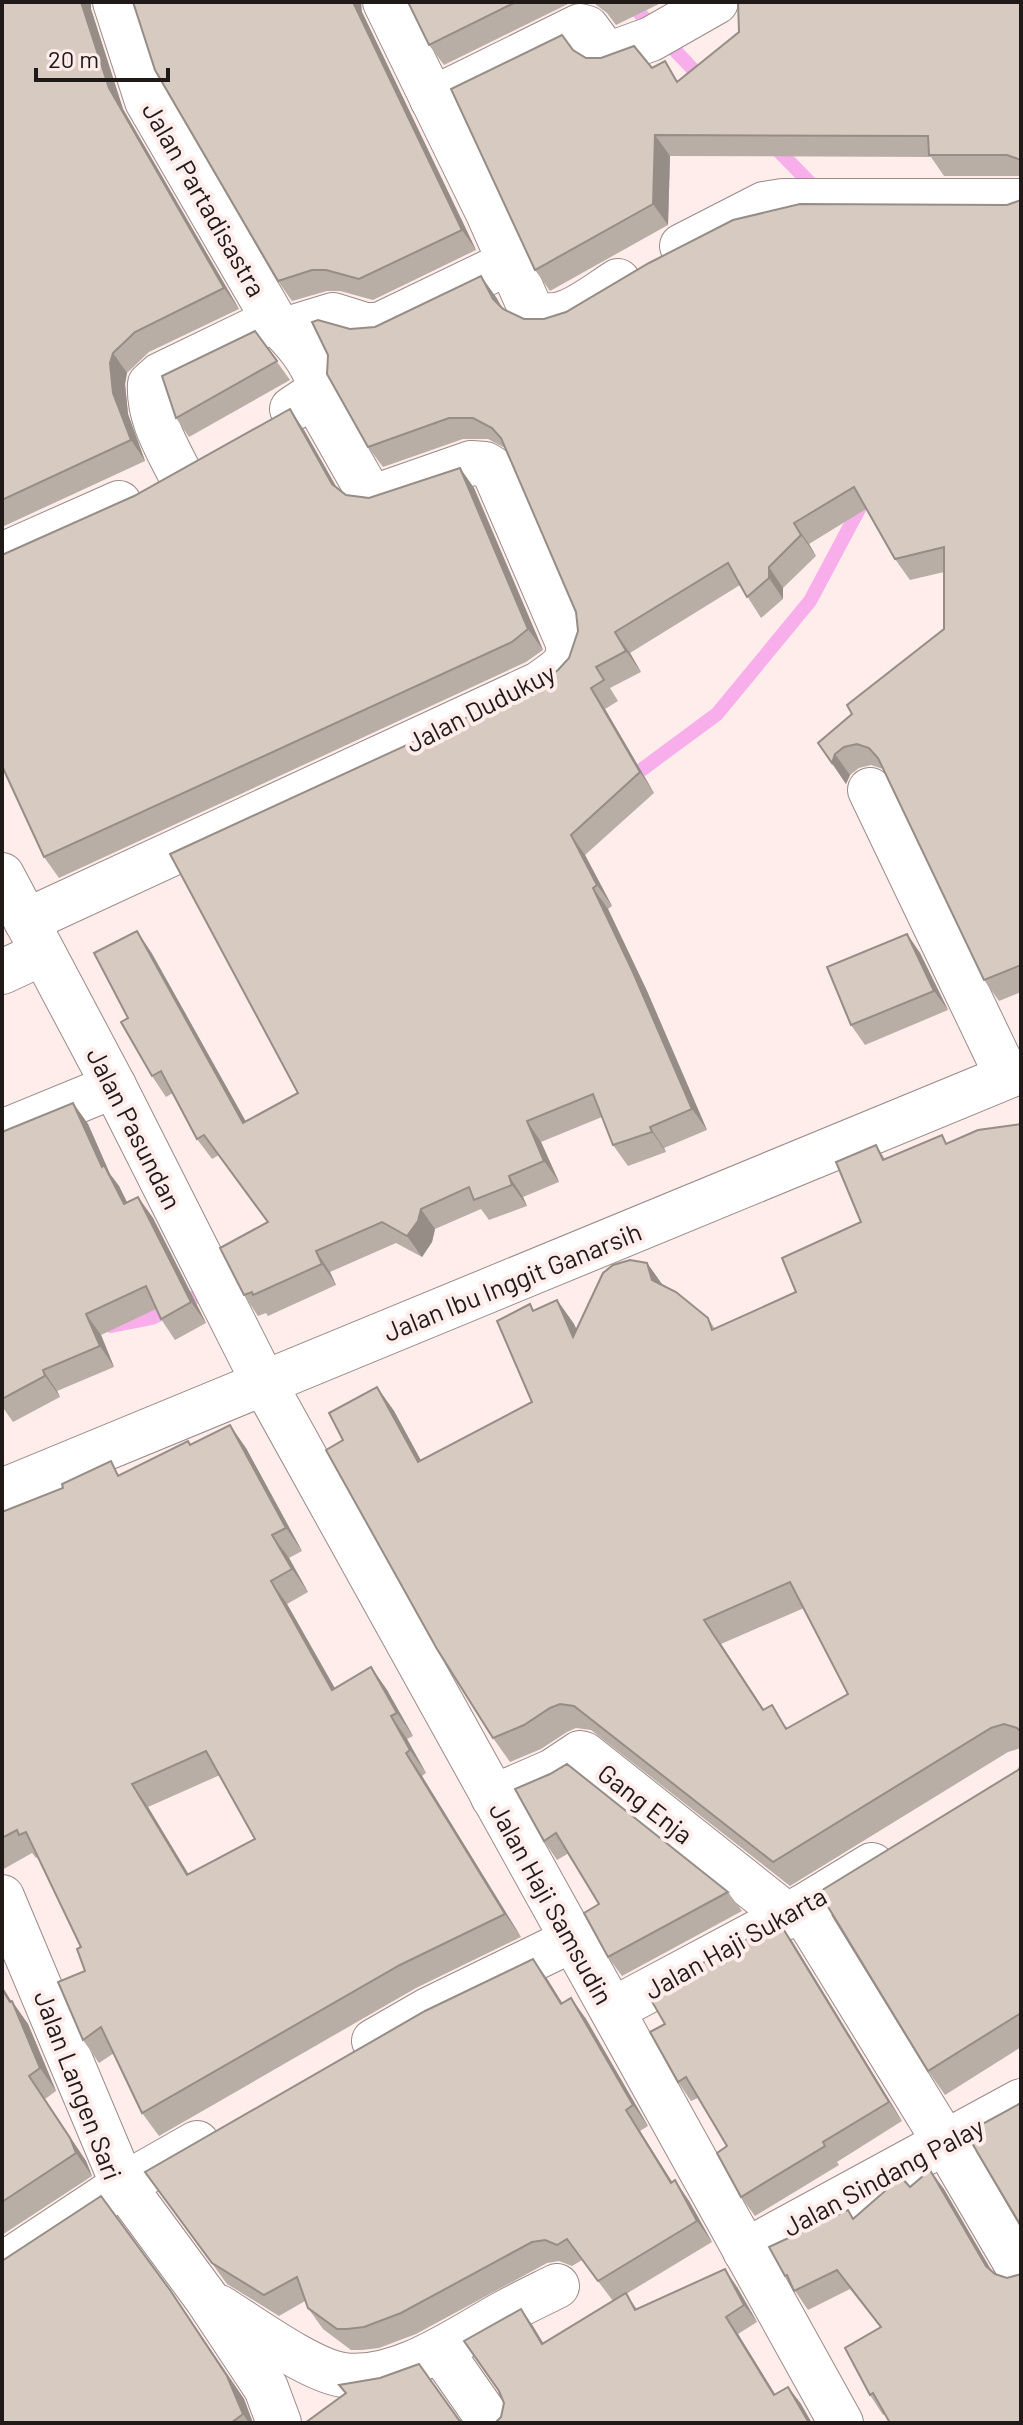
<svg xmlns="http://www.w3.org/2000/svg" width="1023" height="2425" font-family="Barlow,sans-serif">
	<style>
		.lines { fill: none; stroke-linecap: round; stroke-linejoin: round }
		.stream { stroke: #f8aeea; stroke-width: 14 }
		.street-casing { stroke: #9a8b89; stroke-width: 46 }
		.secondary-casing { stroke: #9a8b89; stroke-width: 46 }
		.street { stroke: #fff; stroke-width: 44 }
		.secondary { stroke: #fff; stroke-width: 44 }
		.wall { fill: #b9aea6; fill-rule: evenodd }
		.shaded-wall { fill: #968d87 }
		.building { fill: #d7cac1; stroke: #968d87; stroke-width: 2; fill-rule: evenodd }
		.labels { text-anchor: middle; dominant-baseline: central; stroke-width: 8; stroke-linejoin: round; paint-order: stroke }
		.street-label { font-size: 26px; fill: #1f1918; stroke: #feedea }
	</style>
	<rect width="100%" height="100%" fill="#feedea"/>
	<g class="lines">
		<g class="stream">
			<polyline points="629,2 706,83"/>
			<polyline points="771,143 811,184 816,193"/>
			<polyline points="625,782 717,714 810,601 866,496"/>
			<polyline points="111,1326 152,1318 199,1295 209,1286"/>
		</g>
		<g class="street-casing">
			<g id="street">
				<path d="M115,2L147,101L274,320C293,339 311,358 319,384L313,395L292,409"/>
				<path d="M385,2L488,213L530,308C556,331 595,295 618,281"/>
				<polyline points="432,99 580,26 587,28 607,55 651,39 716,2"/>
				<polyline points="682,246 764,204 783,201 1021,201"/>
				<polyline points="284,330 333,315 365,325 379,325 508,263"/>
				<path d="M179,472C165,444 148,416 150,384L160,375L274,320"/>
				<polyline points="2,555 119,503"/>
				<polyline points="870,790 1007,1076"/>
				<polyline points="2,875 114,1086 264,1383 841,2423"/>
				<path d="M26,921L539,684C556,671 570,667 568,643L493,469L485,464L471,463L388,492L377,495L368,492L313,395"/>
				<polyline points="2,972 43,953"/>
				<polyline points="2,1132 114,1086"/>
				<polyline points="493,1797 553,1771 580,1753 584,1754 788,1916"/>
				<polyline points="2,1897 123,2185 207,2299 266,2388 279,2423"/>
				<polyline points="801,1908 946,2144 1021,2272"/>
				<polyline points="612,2010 788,1916 872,1865"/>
				<polyline points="374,2041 428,2010 572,1940"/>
				<polyline points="745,2251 1021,2101"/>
				<polyline points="2,2265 123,2185 197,2143"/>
				<path d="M219,2307C250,2326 309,2370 343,2375C398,2382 457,2339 502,2314C520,2304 539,2295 557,2286"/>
				<polyline points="440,2350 491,2423"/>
			</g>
		</g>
		<g class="secondary-casing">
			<polyline id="secondary" points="2,1491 1021,1071"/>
		</g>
		<use href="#street" class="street"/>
		<use href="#secondary" class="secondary"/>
	</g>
	<g class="wall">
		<polygon points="2,2 91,9 123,109 239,309 149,352 127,373 125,384 128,414 145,461 2,527"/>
		<polygon points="408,2 584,2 570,3 444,65 429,45"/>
		<polygon points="586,2 663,2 616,25 607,13 595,4"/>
		<polygon points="1021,2 1021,176 944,176 931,157 670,156 668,225 550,291 535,270 573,50 586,58 652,68 679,81 739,32"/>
		<polygon points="362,12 476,250 373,300 340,291 327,291 292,301 278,281"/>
		<polygon points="1021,200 1021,992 999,1001 984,980 883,769 871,765 859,768 850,775 846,784 818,743 852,714 944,629 944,572 910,580 895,559 866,509 809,544 816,556 783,588 783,599 761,618 740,585 630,653 641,672 610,688 618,701 605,709 654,793 585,855 612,906 608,909 647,991 707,1130 664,1148 666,1152 628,1166 613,1145 602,1117 541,1142 559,1182 523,1197 527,1206 489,1220 481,1209 435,1229 432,1242 422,1257 396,1243 330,1272 336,1285 268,1316 266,1313 258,1316 244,1295 268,1223 219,1155 212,1159 197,1139 173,1093 166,1097 152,1076 128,1018 151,952 245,1121 298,1093 535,686 558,670 569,658 578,631 576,612 505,448 488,439 463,439 383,467 368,447 350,329 375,327 496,297 503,309 524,319 544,319 1007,205"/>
		<polygon points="255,331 290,380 189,437 176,418"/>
		<polygon points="304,430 337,488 346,495 369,498 460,468 474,488 543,650 526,662 59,878 44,857"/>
		<polygon points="907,934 920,953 948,1010 865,1045 851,1025"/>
		<polygon points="73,1103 88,1124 110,1174 119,1186 127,1202 138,1197 153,1218 206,1323 175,1340 161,1319 156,1309 101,1335 114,1367 57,1391 60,1397 13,1422 4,1409 2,1410 2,1132"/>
		<path d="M1021,1124V1748L1008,1752L790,1886L591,1730L576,1728L567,1732L541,1749L510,1762L493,1738L343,1440L377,1387L394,1411L421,1461L532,1402L535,1311L557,1300L574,1324L577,1330L647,1263L662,1284L708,1318L715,1329L796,1292L861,1222L876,1145L885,1159ZM804,1608L848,1694L788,1728L764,1710L721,1644Z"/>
		<path d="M190,1445L246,1448L302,1551L289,1558L308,1592L287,1604L335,1689L371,1667L387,1690L413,1736L407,1739L426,1773L422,1776L521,1937L416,1988L159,2136L142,2113L114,2053L99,2063L83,2040L85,1971L81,1947L38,1857L36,1858L32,1853L2,1870V1512L120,1474ZM220,1775L255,1839L188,1874L148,1807Z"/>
		<polygon points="1021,1766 1021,2047 945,2095 928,2071 1018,1770"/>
		<polygon points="515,1789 728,1892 742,1911 622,1976 608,1957 599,1904 569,1853 557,1860 544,1841"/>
		<polygon points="792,1941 902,2121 837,2162 839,2165 755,2216 741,2197 727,2146 698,2098 691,2101 678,2082 665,2024"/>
		<polygon points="533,1959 562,2003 571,1998 586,2019 648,2126 640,2131 672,2182 689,2201 712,2242 626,2294 637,2309 737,2287 757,2322 738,2334 775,2394 788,2387 801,2404 501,2417 521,2309 543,2343 613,2301 582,2260 572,2266 559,2261 547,2263 416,2334 379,2348 362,2350 351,2350 323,2329 308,2308 305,2301 279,2316 227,2284 145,2172"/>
		<polygon points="2,1986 11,2001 28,2024 56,2091 45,2099 86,2161 92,2176 2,2235"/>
		<polygon points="910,2187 944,2189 885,2414 883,2415 870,2395 880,2327 850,2289 808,2310 785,2276 848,2210 853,2218"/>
		<polygon points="186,2313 244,2399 253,2423 2,2423"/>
	</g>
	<g class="shaded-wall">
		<polygon points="81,2 91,2 91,9 123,109 239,309 224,288 109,88"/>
		<polygon points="353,2 361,2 362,12 476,250 462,230"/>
		<polygon points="655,135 670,156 668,225 653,204"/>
		<polygon points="481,276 496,297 508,319 493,299"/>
		<polygon points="113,353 127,373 125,384 128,414 145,461 131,440 113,393 110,363"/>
		<polygon points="290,409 304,430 346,504 332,484"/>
		<polygon points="460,468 474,488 543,650 528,629"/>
		<polygon points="794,523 809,544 816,556 801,535"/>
		<polygon points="769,567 783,588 783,599 769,578"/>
		<polygon points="615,632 630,653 641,672 626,651"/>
		<polygon points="591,688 605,709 654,793 640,772"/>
		<polygon points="835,754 850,775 846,784 832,763"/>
		<polygon points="571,835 585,855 612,906 597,885"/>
		<polygon points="593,888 608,909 647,991 707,1130 692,1109"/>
		<polygon points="137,931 151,952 258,1143 243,1123"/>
		<polygon points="907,934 920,953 948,1010 934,991"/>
		<polygon points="73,1103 88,1124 110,1174 119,1186 138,1225 124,1204 102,1167"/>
		<polygon points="527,1121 541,1142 559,1182 544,1161"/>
		<polygon points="650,1127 664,1148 666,1152 652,1132"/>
		<polygon points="509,1176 523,1197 527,1206 512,1185"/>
		<polygon points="138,1197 153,1218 206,1323 191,1302"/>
		<polygon points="421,1209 435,1229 432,1242 422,1257 407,1236"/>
		<polygon points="316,1251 330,1272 336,1285 322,1264"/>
		<polygon points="647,1263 664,1287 652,1280"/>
		<polygon points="557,1300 574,1324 590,1361 573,1337"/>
		<polygon points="86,1314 101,1335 114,1367 100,1346"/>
		<polygon points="43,1370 57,1391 60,1397 45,1376"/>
		<polygon points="377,1387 394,1411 435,1486 418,1462"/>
		<polygon points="230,1425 246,1448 302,1551 286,1528"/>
		<polygon points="272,1535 289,1558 308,1592 292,1569"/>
		<polygon points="271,1581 287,1604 349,1713 332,1690"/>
		<polygon points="704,1620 721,1644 780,1734 763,1710"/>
		<polygon points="371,1667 387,1690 413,1736 397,1713"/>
		<polygon points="391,1716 407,1739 426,1773 410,1750"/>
		<polygon points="406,1753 422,1776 521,1937 505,1914"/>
		<polygon points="132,1784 148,1807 203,1898 187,1875"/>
		<polygon points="779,1922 792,1941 902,2121 889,2102"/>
		<polygon points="533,1959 548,1980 576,2025 561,2004"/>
		<polygon points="2,1986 14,2006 12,2001 28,2024 56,2091 40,2068 2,1989"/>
		<polygon points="571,1998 586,2019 648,2126 633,2105"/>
		<polygon points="29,2076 86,2161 92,2176 76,2153"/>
		<polygon points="626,2110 640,2131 686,2204 671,2183"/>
		<polygon points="930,2170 944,2189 1000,2285 986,2266"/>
		<polygon points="675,2180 689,2201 712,2242 697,2221"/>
		<polygon points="725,2269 737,2287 757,2322 744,2305"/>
		<polygon points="170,2290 244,2399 253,2423 249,2423 243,2414"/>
		<polygon points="521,2309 533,2326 554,2361 542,2344"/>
		<polygon points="726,2317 738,2334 786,2412 774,2395"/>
		<polygon points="788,2387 801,2404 812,2423 809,2423"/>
	</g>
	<g class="building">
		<polygon points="2,2 81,2 109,88 224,288 135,332 113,353 110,363 113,393 131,440 2,500"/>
		<polygon points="133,2 353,2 462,230 359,279 326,270 312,270 278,281 155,70"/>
		<polygon points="408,2 516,2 429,45"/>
		<polygon points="738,2 1021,2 1021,160 1007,155 929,155 928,136 655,135 653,204 535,270 451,89 562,35 573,50 586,58 601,58 634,46 652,68 665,61 677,82 739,32"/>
		<polygon points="1021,200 1021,965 984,980 878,758 869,748 857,744 844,747 835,754 832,763 818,743 852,714 847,705 944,629 944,547 895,559 854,487 794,523 801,535 769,567 769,578 747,597 728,563 615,632 626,651 596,667 604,680 591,688 640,772 571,835 597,885 593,888 632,970 692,1109 650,1127 652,1132 613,1145 593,1094 527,1121 544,1161 509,1176 512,1185 474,1200 469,1187 421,1209 418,1221 407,1236 382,1222 316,1251 322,1264 253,1295 252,1292 244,1295 220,1248 268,1222 204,1135 197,1139 161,1071 152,1076 121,1022 128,1018 94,953 137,931 243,1123 298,1093 170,854 535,686 558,670 569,658 578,631 576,612 501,438 492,428 473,418 449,418 368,447 327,374 328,355 312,322 318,320 350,329 375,327 481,276 493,299 503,309 524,319 544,319 566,312 649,263 733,220 800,204 1007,205"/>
		<polygon points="255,331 277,361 176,418 162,376"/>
		<polygon points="290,409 332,484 346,495 369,498 460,468 528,629 512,642 44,857 2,766 2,555 134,496"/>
		<polygon points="907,934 934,991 851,1025 827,967"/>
		<polygon points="73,1103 102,1167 104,1165 124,1204 138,1197 191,1302 161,1319 146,1286 86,1314 100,1346 43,1370 45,1376 2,1399 2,1132"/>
		<path d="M1021,1124V1732L1017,1728L1004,1724L991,1728L773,1862L574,1706L560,1704L550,1708L524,1725L493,1738L437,1649L326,1450L343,1440L329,1413L377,1387L418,1462L532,1402L497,1321L530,1304L533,1311L557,1300L573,1337L603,1273L613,1265L630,1260L647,1263L652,1280L676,1292L708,1318L712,1330L796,1292L782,1258L861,1222L836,1162L876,1145L883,1160L942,1135L946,1144L978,1130ZM790,1582L848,1694L786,1729L772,1705L763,1710L704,1620Z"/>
		<path d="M230,1425L286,1528L272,1535L292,1569L271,1581L332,1690L371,1667L397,1713L391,1716L410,1750L406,1753L505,1914L400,1965L142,2113L101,2027L83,2040L58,1982L85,1971L77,1949L81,1947L26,1832L19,1835L17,1830L2,1838V1512L63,1488L62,1484L111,1461L118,1476L188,1441L190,1445ZM206,1751L255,1839L187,1875L132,1784Z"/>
		<polygon points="567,1764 728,1892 608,1957 584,1913 599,1904 556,1833 544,1841 515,1789 550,1774"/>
		<polygon points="1021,1766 1021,2013 928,2071 819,1892 1018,1770"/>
		<polygon points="779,1922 889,2102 823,2142 825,2146 741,2197 717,2153 727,2146 686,2077 678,2082 650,2032 665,2024 647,1993"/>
		<polygon points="533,1959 561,2004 571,1998 633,2105 626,2110 671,2183 675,2180 697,2221 598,2281 567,2239 557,2245 545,2240 532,2242 401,2313 364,2327 347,2329 337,2329 308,2308 297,2277 264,2295 212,2263 145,2172 425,2011"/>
		<polygon points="2,1989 10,2002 12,2001 40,2068 29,2076 70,2138 76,2153 2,2202"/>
		<polygon points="1019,2104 1021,2108 1021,2226 966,2133"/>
		<polygon points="930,2170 986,2266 995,2274 1007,2278 1021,2274 1021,2423 890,2423 873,2393 870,2395 845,2348 881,2327 837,2270 794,2291 787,2275 785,2276 769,2247 848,2210 853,2219 901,2177 910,2187"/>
		<polygon points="101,2196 170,2290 227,2376 243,2414 231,2423 2,2423 2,2261"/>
		<polygon points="725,2269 744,2305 726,2317 774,2395 788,2387 809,2423 495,2423 501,2417 504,2403 499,2391 464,2341 521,2309 542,2344 626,2293 635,2310"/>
		<polygon points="419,2364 459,2420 462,2423 305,2423 346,2393 339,2385 380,2378"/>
	</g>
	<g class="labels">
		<g class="street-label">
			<text transform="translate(205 199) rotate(60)">Jalan Partadisastra</text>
			<text transform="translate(480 707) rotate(-27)">Jalan Dudukuy</text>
			<text transform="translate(135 1128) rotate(63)">Jalan Pasundan</text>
			<text transform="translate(512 1281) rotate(-22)">Jalan Ibu Inggit Ganarsih</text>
			<text transform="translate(646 1803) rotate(38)">Gang Enja</text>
			<text transform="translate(552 1903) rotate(61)">Jalan Haji Samsudin</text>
			<text transform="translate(735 1942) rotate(-29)">Jalan Haji Sukarta</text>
			<text transform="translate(79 2085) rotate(69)">Jalan Langen Sari</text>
			<text transform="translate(883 2176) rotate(-28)">Jalan Sindang Palay</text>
		</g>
	</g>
	<rect width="1023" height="2425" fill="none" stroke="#1f1918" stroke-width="8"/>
	<path d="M36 68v12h132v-12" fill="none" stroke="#1f1918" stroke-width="4"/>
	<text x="48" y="68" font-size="24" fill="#1f1918" stroke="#feedea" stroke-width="6" paint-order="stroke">20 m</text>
</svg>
